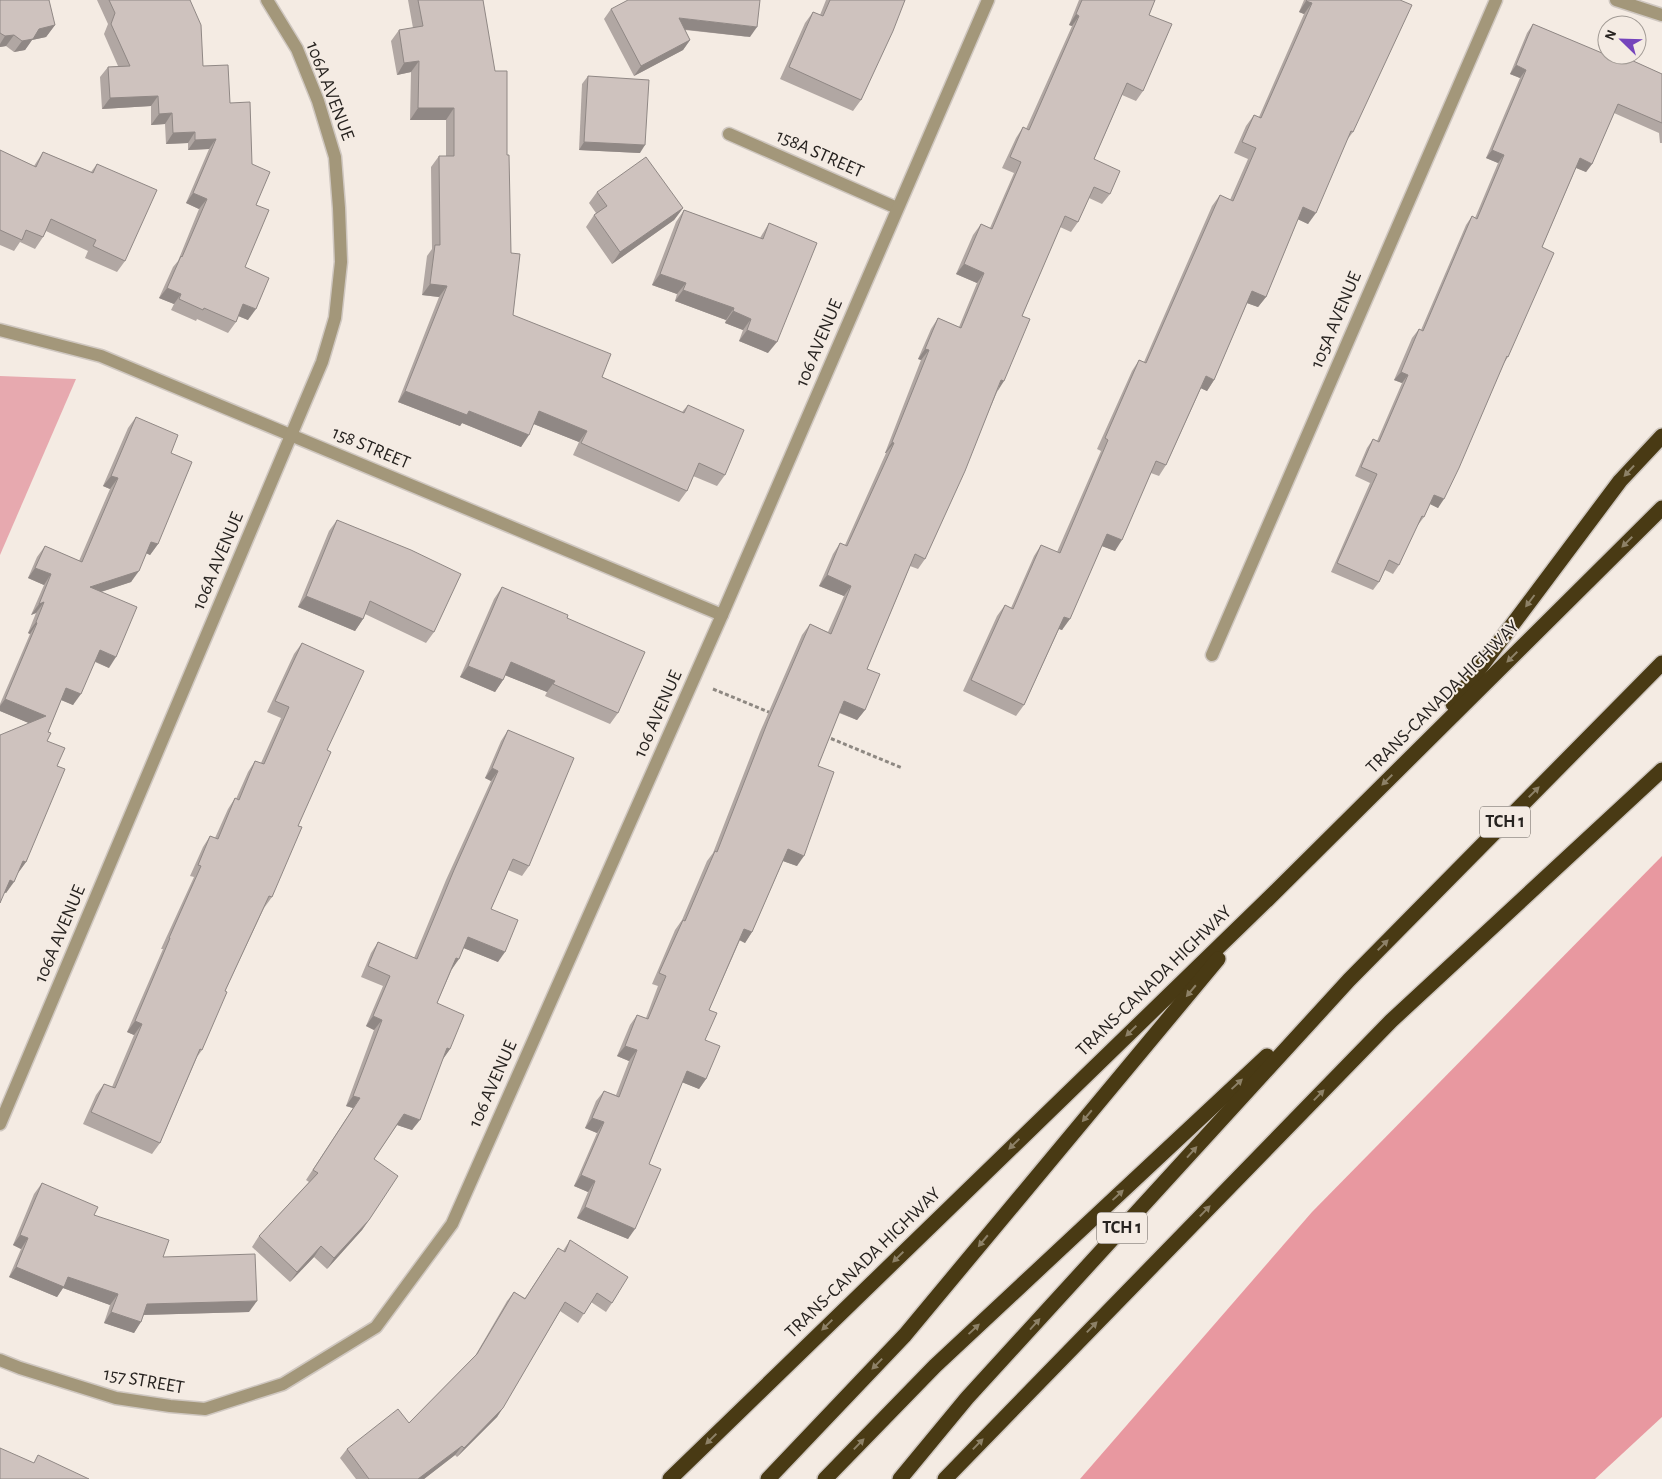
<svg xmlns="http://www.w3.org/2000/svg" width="1662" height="1479" font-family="'Alegreya Sans',sans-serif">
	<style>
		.green { fill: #e7a9af }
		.forest { fill: #e898a0 }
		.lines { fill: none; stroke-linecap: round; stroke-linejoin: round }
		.minor-casing { stroke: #cfc7c0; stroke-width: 15 }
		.highway-casing { stroke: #cfc7c0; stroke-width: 18 }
		.path { stroke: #8e8882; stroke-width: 3; stroke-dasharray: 4 2.5; stroke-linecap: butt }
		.minor { stroke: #a3977a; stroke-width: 12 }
		.highway { stroke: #493a14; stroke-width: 15 }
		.wall { fill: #b1a7a3 }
		.shaded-wall { fill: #908885 }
		.building { fill: #cec2be; stroke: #908885 }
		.oneway { fill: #8d8167 }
		.labels { text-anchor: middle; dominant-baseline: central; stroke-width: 4; stroke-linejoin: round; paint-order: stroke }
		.shield { fill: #f4ebe3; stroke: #645f5a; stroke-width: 1 }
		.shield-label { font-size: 18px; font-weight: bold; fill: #272320 }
		.street-label { font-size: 19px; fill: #272320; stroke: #f4ebe3 }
	</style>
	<rect width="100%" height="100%" fill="#f4ebe3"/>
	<polygon class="green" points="0,376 76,379 0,555"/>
	<polygon class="forest" points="1662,856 1662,1417 1595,1479 1080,1479 1312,1212"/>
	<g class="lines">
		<g class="minor-casing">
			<g id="minor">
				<polyline points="1616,0 1662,15"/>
				<polyline points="729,134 897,208"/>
				<polyline points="0,330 101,356 722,615"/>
				<polyline points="1212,655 1496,0"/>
				<polyline points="0,1124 322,362 335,318 341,262 339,208 335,157 318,101 297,49 267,0"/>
				<polyline points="0,1360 20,1368 116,1398 170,1406 205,1409 283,1384 376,1327 452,1224 722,615 988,0"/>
			</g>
		</g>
		<g class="highway-casing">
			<g id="highway">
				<polyline points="1453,704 1620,481 1662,436"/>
				<polyline points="670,1479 1267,900 1662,508"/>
				<polyline points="768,1479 905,1335 1218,959"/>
				<polyline points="825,1479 935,1366 1267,1056"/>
				<polyline points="900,1479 967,1398 1349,980 1662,663"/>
				<polyline points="945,1479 1391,1021 1662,770"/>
			</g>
		</g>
		<g class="path">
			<polyline points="713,689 771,713"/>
			<polyline points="825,736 902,768"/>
		</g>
		<use href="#minor" class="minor"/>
		<use href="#highway" class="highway"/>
	</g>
	<g class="wall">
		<polygon points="0,0 55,25 46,37 32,40 25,50 14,52 6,46 0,47"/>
		<polygon points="97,0 190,0 203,66 230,103 252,164 256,205 245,267 248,320 238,316 236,322 228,333 197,319 196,321 171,310 174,304 159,298 173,267 178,261 199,209 186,203 209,149 188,150 188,143 166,144 165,124 151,125 151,106 102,109 100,77 108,67 118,66 104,34 108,24"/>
		<polygon points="408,0 483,0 507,155 513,315 602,377 682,412 688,405 725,475 717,486 693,476 687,491 679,502 573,455 579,442 534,424 521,447 462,423 460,426 398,402 439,297 422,295 427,256 432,249 431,167 439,156 446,156 446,120 410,120 411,72 397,75 391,41 399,30 413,28"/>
		<polygon points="826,0 905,0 861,100 853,111 780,79 805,23 813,12 820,15"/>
		<polygon points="1079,0 1155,0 1149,15 1143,91 1136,101 1122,95 1094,159 1110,194 1102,204 1089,198 1078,222 1071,232 1060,227 1022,316 997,392 925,559 918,569 910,566 867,669 865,710 857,720 839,713 818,766 797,866 783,861 752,932 745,943 740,940 709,1010 705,1040 706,1079 699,1089 682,1082 649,1164 628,1239 577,1218 588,1192 574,1186 597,1133 585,1128 596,1101 604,1091 616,1095 629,1061 617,1056 630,1025 637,1015 646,1018 658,986 652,984 675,930 682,920 707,861 713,853 760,732 802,635 810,624 828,632 844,596 819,586 833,554 840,543 845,545 886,453 885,453 921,360 918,359 931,329 938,318 959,327 977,283 956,274 973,235 981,224 990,228 1014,173 1002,168 1016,138 1023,127 1026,129 1072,26 1069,25"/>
		<polygon points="1304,0 1400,0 1353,132 1347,140 1308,224 1298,219 1266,297 1258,307 1247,303 1214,380 1207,391 1201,388 1166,465 1159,476 1151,473 1115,551 1102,546 1062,630 1059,629 1024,705 1016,716 963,691 997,616 1005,605 1011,608 1034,556 1041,545 1057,552 1101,451 1097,449 1132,371 1139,360 1144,362 1212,206 1220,195 1230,200 1248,159 1234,153 1246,126 1254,115 1259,117 1304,14 1299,12"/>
		<polygon points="611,9 750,37 685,30 690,40 683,50 634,76 604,19"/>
		<polygon points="1533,24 1601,53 1604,48 1662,74 1662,143 1660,143 1659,133 1614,113 1592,164 1586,172 1576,168 1542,247 1508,357 1504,363 1438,508 1430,504 1424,517 1418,525 1417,525 1399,565 1393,574 1385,570 1379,582 1373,590 1331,572 1370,483 1355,476 1367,448 1373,439 1377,441 1402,383 1394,380 1412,338 1419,329 1421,330 1466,225 1472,216 1475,218 1498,163 1486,158 1520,78 1510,74 1527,33"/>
		<polygon points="588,76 640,153 579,150 582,84"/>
		<polygon points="0,150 34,166 43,152 91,172 97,164 125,261 117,272 85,258 88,251 46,231 43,237 35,249 20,242 14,251 0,245"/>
		<polygon points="597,192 683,208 674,220 612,264 586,227 594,215 596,213 589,203"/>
		<polygon points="684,210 760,238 769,223 768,353 739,341 743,330 725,323 726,320 675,301 677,294 652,285 676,222"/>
		<polygon points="136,417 171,453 158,544 150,555 146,553 131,582 101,592 109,668 95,662 73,705 61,700 48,732 47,741 57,766 26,862 18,873 6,893 5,892 29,723 0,711 0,704 30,634 28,633 36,613 31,615 44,585 28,578 37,557 45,546 79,561 110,489 103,486 128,428"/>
		<polygon points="337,520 434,632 426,643 365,614 363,619 355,631 298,607 329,531"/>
		<polygon points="502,587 567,618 618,713 610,724 545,696 547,692 505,675 503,680 495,692 460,677 494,599"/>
		<polygon points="302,643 327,750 298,826 272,897 264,908 225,991 202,1050 197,1057 160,1143 152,1154 83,1124 96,1095 104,1084 112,1087 134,1035 127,1032 163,949 161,949 194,877 190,876 203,847 210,836 215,838 228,809 235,798 236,799 248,772 255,761 261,763 281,718 267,712 294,654"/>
		<polygon points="508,730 529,866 522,876 508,870 491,909 498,962 464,948 452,969 437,1003 450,1049 443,1059 412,1130 397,1125 374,1159 369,1220 362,1230 327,1269 314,1257 290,1282 252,1247 259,1236 309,1182 306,1180 353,1108 346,1106 374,1030 366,1026 383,986 361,977 371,953 378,942 414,958 446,880 491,781 485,778 501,741"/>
		<polygon points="42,1183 163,1257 249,1312 144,1315 134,1333 104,1323 110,1305 63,1288 57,1297 9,1277 21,1249 13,1245 34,1194"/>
		<polygon points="570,1240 612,1303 606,1312 591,1302 578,1323 560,1311 497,1417 457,1457 455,1455 424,1479 356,1479 340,1458 347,1449 409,1423 475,1356 507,1301 514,1292 525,1298 558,1248 563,1251"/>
	</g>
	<g class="shaded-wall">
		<polygon points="1306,1 1312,3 1304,14 1299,12"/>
		<polygon points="1076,14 1079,16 1072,26 1069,25"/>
		<polygon points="679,18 757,27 750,37 672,28"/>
		<polygon points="55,25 46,37 32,40 25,50 14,52 22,41 39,29"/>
		<polygon points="14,35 6,46 0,47 0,44 5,36"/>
		<polygon points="690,40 683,50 634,76 641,66"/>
		<polygon points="419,61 411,72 397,75 404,63"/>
		<polygon points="1516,65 1526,70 1520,78 1510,74"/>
		<polygon points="158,96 151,106 102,109 110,98"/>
		<polygon points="418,108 454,108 446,120 410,120"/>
		<polygon points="172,113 165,124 151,125 159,114"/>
		<polygon points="195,132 188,143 166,144 173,133"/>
		<polygon points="216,139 209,149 188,150 195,140"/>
		<polygon points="584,142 645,145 640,153 579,150"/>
		<polygon points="1492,150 1504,155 1498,163 1486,158"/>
		<polygon points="1580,158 1592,164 1586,172 1574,167"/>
		<polygon points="193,193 207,199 199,209 186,203"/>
		<polygon points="1303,207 1316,213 1308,224 1295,218"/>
		<polygon points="683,208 674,220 612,264 620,252"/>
		<polygon points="964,264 984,273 977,283 956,274"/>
		<polygon points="660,274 686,283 677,294 652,285"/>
		<polygon points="430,284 447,286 439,297 422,295"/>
		<polygon points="167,288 181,294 174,304 159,298"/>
		<polygon points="683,290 734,308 726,320 675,301"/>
		<polygon points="1252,291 1266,297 1258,307 1244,302"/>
		<polygon points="243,304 256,309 248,320 236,315"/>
		<polygon points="733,311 751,319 743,330 725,323"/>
		<polygon points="747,330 777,342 768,353 739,341"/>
		<polygon points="925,349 929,350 921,360 918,359"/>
		<polygon points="1401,372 1408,375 1402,383 1394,380"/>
		<polygon points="1206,376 1214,380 1207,391 1198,387"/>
		<polygon points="1001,380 1004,381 997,392"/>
		<polygon points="405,391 469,411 529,435 521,447 462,423 460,426 398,402"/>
		<polygon points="539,411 587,431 579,442 531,423"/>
		<polygon points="892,442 894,443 886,453 885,453"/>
		<polygon points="111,476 118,478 110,489 103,486"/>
		<polygon points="1434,495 1444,499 1438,508 1428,503"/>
		<polygon points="1107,534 1122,540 1115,551 1099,545"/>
		<polygon points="151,542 158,544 150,555 144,552"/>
		<polygon points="35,568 51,574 44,585 28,578"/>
		<polygon points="139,571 131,582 82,598 90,587"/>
		<polygon points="827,575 851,586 844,596 819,586"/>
		<polygon points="306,596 363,619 355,631 298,607"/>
		<polygon points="44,602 36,613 31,615 39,604"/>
		<polygon points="1064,617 1070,619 1062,630 1056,628"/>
		<polygon points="36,622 37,623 30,634 28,633"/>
		<polygon points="100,650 116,657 109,668 92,660"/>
		<polygon points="511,662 555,681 547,692 502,674"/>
		<polygon points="468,666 503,680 495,692 460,677"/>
		<polygon points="66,688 81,694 73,705 59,699"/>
		<polygon points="5,699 46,716 38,727 0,711 0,706"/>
		<polygon points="844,701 865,710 857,720 836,711"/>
		<polygon points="492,768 498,771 491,781 485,778"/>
		<polygon points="788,849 804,856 797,866 780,860"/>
		<polygon points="23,861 26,862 18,873"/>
		<polygon points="10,880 14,882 6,893 2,891"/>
		<polygon points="744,929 752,932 745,943 737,939"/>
		<polygon points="468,937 505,952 498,962 461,947"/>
		<polygon points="456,958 459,959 452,969 449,968"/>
		<polygon points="373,1016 382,1020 374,1030 366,1026"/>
		<polygon points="135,1021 142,1024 134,1035 127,1032"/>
		<polygon points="625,1046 637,1050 629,1061 617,1056"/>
		<polygon points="447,1048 450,1049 443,1059"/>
		<polygon points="687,1071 706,1079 699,1089 679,1081"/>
		<polygon points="353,1096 360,1098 353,1108 346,1106"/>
		<polygon points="404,1114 420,1120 412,1130 397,1125"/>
		<polygon points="592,1118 604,1122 597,1133 585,1128"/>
		<polygon points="581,1175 595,1181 588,1192 574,1186"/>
		<polygon points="585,1207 635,1229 628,1239 577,1218"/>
		<polygon points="369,1220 362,1230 327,1269 334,1258"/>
		<polygon points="20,1235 28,1238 21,1249 13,1245"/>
		<polygon points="321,1246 314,1257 290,1282 297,1272"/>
		<polygon points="16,1267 68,1277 118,1294 110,1305 63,1288 57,1297 9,1277"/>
		<polygon points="257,1301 249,1312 140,1315 147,1304"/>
		<polygon points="111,1312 141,1322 134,1333 104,1323"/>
		<polygon points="503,1408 497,1417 457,1457 464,1448"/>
		<polygon points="462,1446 455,1455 424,1479 418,1479"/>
	</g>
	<g class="building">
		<polygon points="0,0 49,0 55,25 39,29 33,39 22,41 14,35 5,36 0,33"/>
		<polygon points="109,0 190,0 201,25 203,66 228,65 230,103 250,102 252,164 270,172 256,205 269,210 245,267 269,278 256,309 243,304 236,322 204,308 203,310 179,299 181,294 167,288 181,256 182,257 207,199 193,193 216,139 195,140 195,132 173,133 172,113 159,114 158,96 110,98 108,67 130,66 111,24 115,13"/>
		<polygon points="418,0 483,0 495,71 507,71 507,155 509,155 511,253 520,254 513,315 611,354 602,377 684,413 688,405 744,430 725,475 699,463 687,491 581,443 587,431 539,411 529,435 469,411 467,415 405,391 447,286 430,284 435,245 440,245 439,156 454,156 454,108 418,108 419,61 404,63 399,30 423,26"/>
		<polygon points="628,0 760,0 757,27 679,18 690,40 641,66 611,9"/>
		<polygon points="830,0 905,0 893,31 861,100 789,67 813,12 823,16"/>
		<polygon points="1082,0 1155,0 1149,15 1172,24 1143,91 1127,83 1094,159 1120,171 1110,194 1094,187 1078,222 1065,216 1022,316 1030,319 1004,381 1001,380 965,471 925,559 915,554 867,669 880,674 865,710 844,701 818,766 834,772 804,856 788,849 752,932 744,929 709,1010 717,1013 705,1040 720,1046 706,1079 687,1071 649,1164 661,1169 635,1229 585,1207 595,1181 581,1175 604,1122 592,1118 604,1091 619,1097 637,1050 625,1046 637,1015 648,1019 666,976 659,973 683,920 685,921 715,851 717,852 768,721 810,624 831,634 851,586 827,575 840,543 847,546 894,443 892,442 929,350 925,349 938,318 961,328 984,273 964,264 981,224 992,229 1021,162 1010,157 1023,127 1029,130 1079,16 1076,14"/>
		<polygon points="1307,0 1400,0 1412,5 1353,132 1351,131 1316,213 1303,207 1266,297 1252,291 1214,380 1206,376 1166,465 1156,461 1122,540 1107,534 1070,619 1064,617 1024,705 971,680 1005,605 1013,609 1041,545 1060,553 1108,440 1105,438 1139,360 1146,363 1220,195 1233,201 1256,148 1242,142 1254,115 1261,118 1312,3 1306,1"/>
		<polygon points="1533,24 1602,53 1604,48 1607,49 1607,55 1620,55 1662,74 1662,123 1618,104 1592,164 1580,158 1542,247 1554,253 1508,357 1507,356 1459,468 1444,499 1434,495 1424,517 1422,516 1399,565 1389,560 1379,582 1337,563 1377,474 1361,467 1373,439 1379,442 1408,375 1401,372 1419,329 1423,331 1472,216 1477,219 1504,155 1492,150 1526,70 1516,65"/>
		<polygon points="588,76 649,80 645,145 584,142"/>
		<polygon points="0,150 36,167 43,152 93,173 97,164 157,190 125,261 93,246 96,240 51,219 43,237 26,230 22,240 0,230"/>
		<polygon points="646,157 683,208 620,252 594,215 607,206 597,192"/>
		<polygon points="684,210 763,239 769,223 817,243 777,342 747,330 751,319 733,311 734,308 683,290 686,283 660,274"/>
		<polygon points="136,417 178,435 171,453 192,462 158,544 151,542 139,571 90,587 137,607 116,657 100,650 81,694 66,688 48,732 51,733 47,741 65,748 57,766 65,769 26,862 23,861 14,882 10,880 0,903 0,735 46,716 5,699 37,623 36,622 44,602 39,604 51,574 35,568 45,546 82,562 118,478 111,476"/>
		<polygon points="337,520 411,550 461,574 434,632 370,601 363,619 306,596"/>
		<polygon points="502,587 568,615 567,618 645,652 618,713 553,684 555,681 511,662 503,680 468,666"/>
		<polygon points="302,643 364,671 327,750 331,752 298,826 302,827 272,897 269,896 225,991 227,992 202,1050 200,1049 160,1143 91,1112 104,1084 115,1088 142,1024 135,1021 170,938 169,938 201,866 198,865 210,836 218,839 235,798 239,800 255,761 264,764 289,707 275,701"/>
		<polygon points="508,730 574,758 529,866 513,859 491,909 518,920 505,952 468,937 459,959 456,958 437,1003 464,1015 450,1049 447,1048 420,1120 404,1114 374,1159 398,1176 369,1220 334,1258 321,1246 297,1272 259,1236 318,1173 313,1170 360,1098 353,1096 382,1020 373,1016 390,976 368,966 378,942 417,959 454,870 498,771 492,768"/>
		<polygon points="42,1183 98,1207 94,1215 169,1240 163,1257 255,1254 257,1301 147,1304 141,1322 111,1312 118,1294 68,1277 64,1287 16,1267 28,1238 20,1235"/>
		<polygon points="570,1240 628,1277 612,1303 597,1293 584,1314 565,1302 503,1408 464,1448 462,1446 418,1479 369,1479 347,1449 398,1409 409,1423 477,1354 514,1292 525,1299 558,1248 565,1252"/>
		<polygon points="0,1448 34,1463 38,1455 89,1479 0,1479"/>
	</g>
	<defs><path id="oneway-solid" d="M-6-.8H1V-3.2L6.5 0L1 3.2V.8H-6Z" transform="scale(1.25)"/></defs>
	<g class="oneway">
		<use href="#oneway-solid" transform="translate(1629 471) rotate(133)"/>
		<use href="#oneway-solid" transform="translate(1627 542) rotate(135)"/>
		<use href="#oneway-solid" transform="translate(1530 601) rotate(127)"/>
		<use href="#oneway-solid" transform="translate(1512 657) rotate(135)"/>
		<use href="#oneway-solid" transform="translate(1387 780) rotate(135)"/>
		<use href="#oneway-solid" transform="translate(1534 792) rotate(-45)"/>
		<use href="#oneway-solid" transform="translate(1383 945) rotate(-45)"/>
		<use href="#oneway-solid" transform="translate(1191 991) rotate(130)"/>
		<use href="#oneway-solid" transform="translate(1131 1031) rotate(136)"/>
		<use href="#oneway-solid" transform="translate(1237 1084) rotate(-43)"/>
		<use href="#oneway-solid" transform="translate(1319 1095) rotate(-46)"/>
		<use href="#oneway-solid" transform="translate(1087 1116) rotate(130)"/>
		<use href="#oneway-solid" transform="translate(1014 1144) rotate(136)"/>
		<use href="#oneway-solid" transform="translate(1192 1152) rotate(-48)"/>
		<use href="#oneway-solid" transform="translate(1118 1195) rotate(-43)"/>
		<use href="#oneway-solid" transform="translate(1205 1211) rotate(-46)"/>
		<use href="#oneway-solid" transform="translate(983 1241) rotate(130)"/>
		<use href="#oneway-solid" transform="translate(898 1257) rotate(136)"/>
		<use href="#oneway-solid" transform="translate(1035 1324) rotate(-48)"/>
		<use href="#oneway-solid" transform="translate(827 1325) rotate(136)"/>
		<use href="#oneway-solid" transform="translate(1092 1327) rotate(-46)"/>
		<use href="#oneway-solid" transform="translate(974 1329) rotate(-43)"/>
		<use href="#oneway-solid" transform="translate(877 1364) rotate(134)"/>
		<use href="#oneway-solid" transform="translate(711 1439) rotate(136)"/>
		<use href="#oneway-solid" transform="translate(859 1444) rotate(-46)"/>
		<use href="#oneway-solid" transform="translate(978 1444) rotate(-46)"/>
	</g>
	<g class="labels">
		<g class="shield">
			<rect x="1480" y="806.5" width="50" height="31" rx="4"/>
			<rect x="1097" y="1212.5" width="50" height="31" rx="4"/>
		</g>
		<g class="shield-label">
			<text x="1505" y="822">TCH 1</text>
			<text x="1122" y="1228">TCH 1</text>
		</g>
		<g class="street-label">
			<text transform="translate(330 91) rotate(69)">106A AVENUE</text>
			<text transform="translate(820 154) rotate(24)">158A STREET</text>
			<text transform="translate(1336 320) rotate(-67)">105A AVENUE</text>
			<text transform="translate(819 343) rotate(-67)">106 AVENUE</text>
			<text transform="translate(371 448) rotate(23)">158 STREET</text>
			<text transform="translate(218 561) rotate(-67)">106A AVENUE</text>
			<text transform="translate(1443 697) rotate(-45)">TRANS-CANADA HIGHWAY</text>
			<text transform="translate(658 714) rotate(-66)">106 AVENUE</text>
			<text transform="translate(60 934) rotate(-67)">106A AVENUE</text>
			<text transform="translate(1154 981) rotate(-44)">TRANS-CANADA HIGHWAY</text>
			<text transform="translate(493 1084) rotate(-66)">106 AVENUE</text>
			<text transform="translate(863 1263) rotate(-44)">TRANS-CANADA HIGHWAY</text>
			<text transform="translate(144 1381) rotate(10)">157 STREET</text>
		</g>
	</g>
	<g transform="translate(1622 40) rotate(293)"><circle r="24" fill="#f4ebe3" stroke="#a29b95"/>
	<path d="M0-4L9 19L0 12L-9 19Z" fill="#7544bc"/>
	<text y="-8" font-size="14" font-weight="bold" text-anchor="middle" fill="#272320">N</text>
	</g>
</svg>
